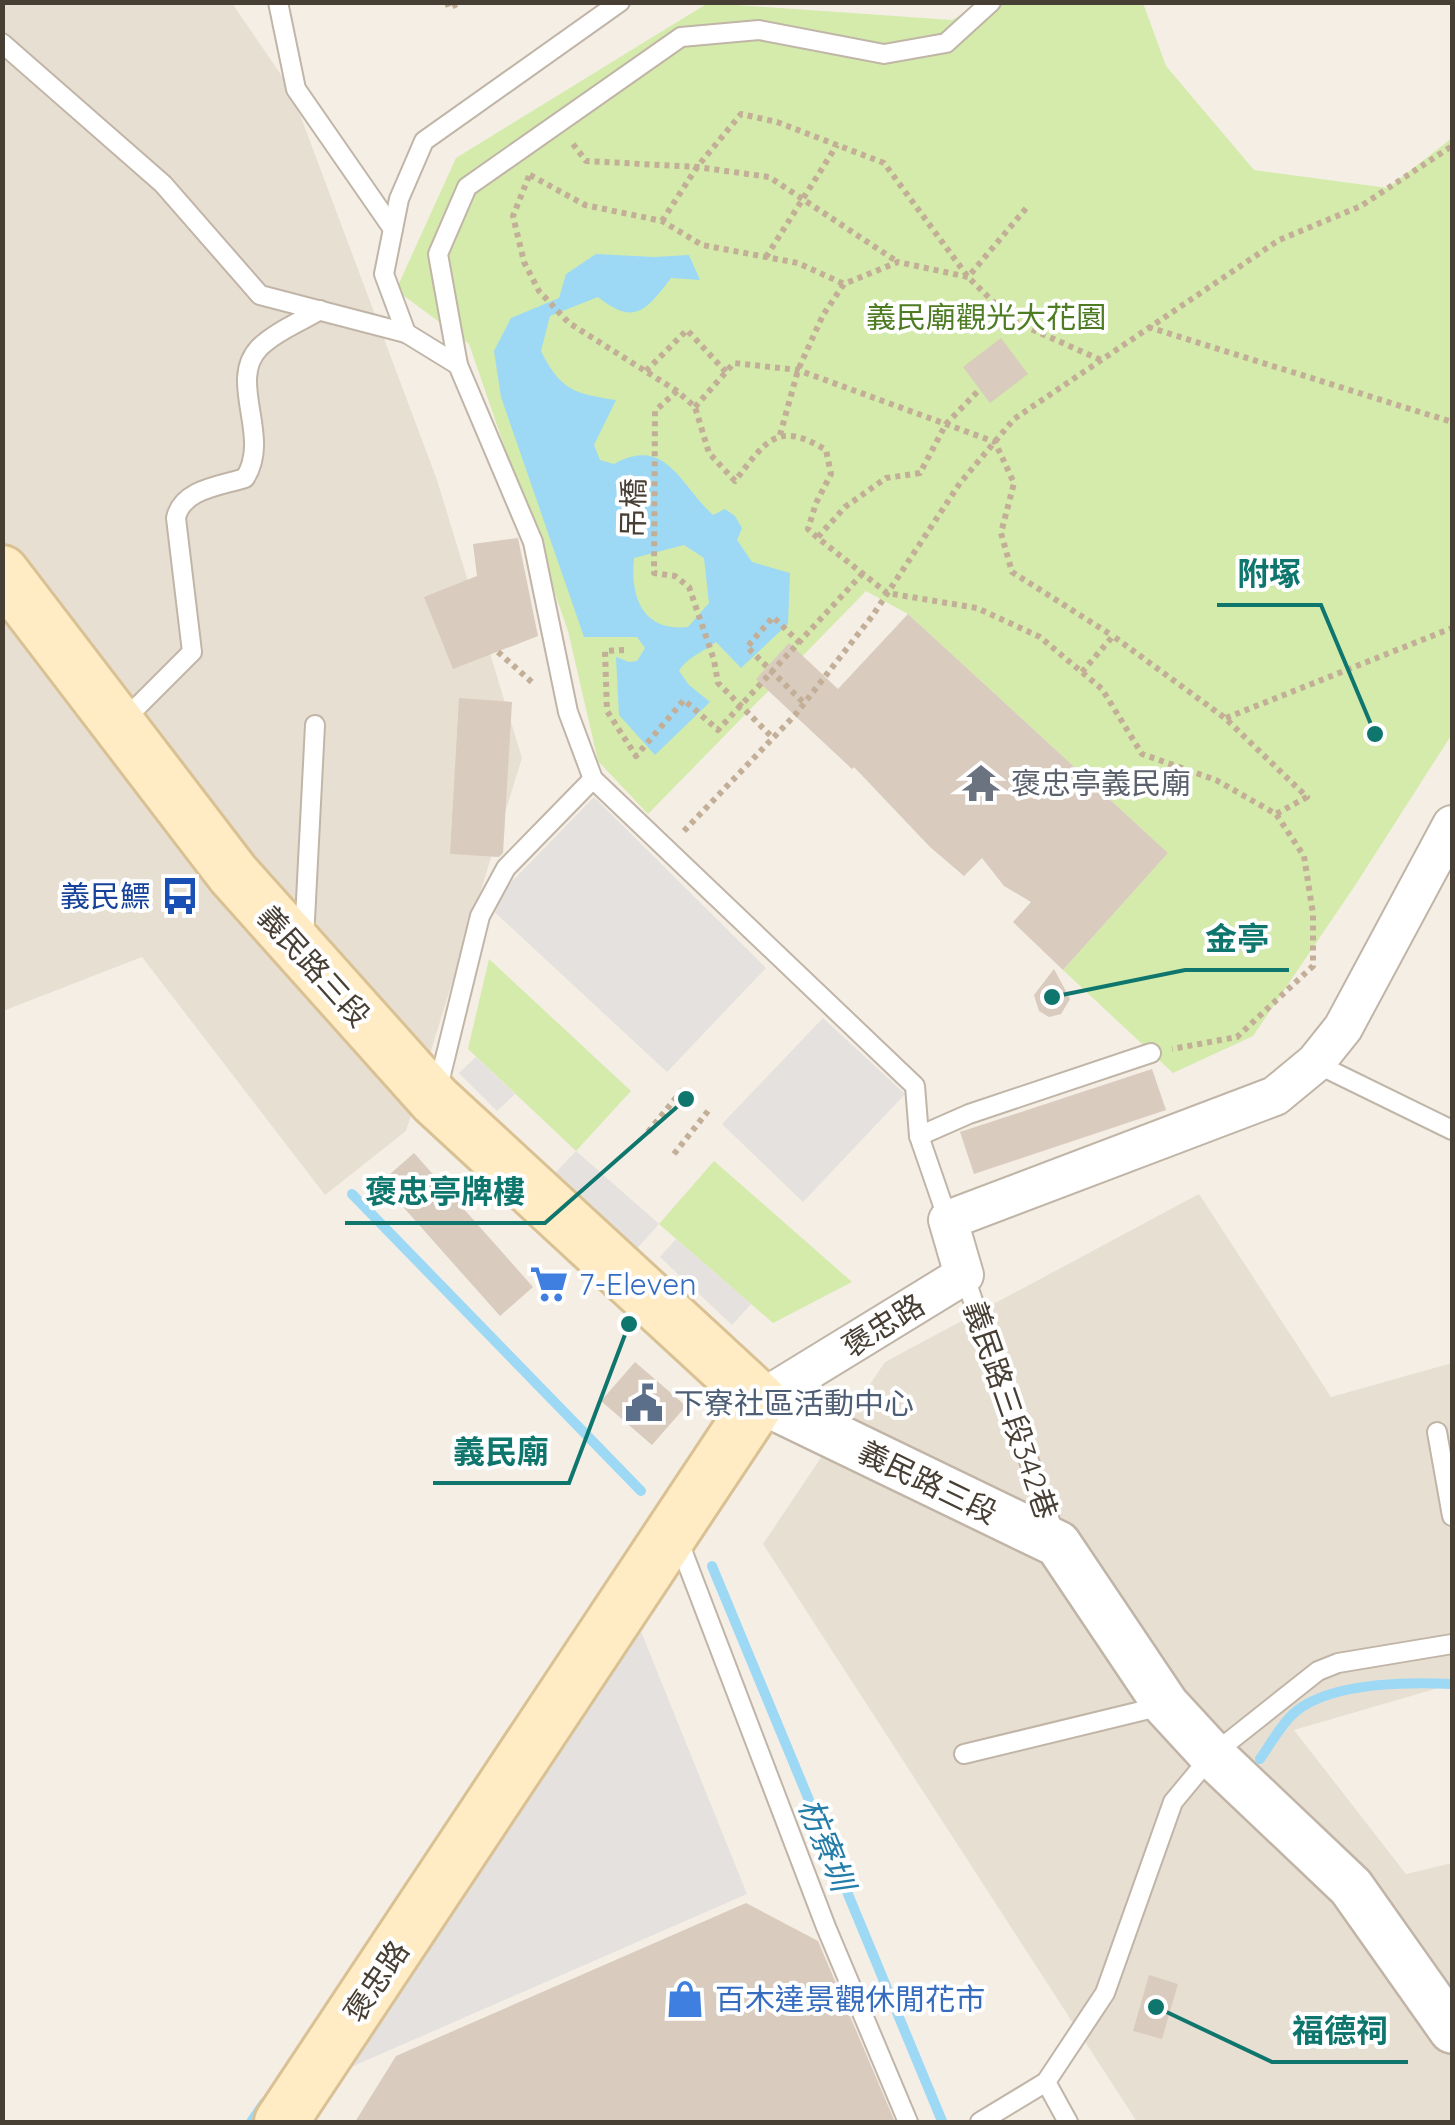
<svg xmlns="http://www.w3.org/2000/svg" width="1455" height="2125" font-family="Quicksand,'Noto Sans TC',sans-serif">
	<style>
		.residential { fill: #e8dfd3 }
		.green { fill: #d4ebab }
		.parking { fill: #e4e1de }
		.water { fill: #9dd9f5; fill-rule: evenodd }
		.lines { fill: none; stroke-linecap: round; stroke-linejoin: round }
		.stream { stroke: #9dd9f5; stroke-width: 10 }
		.building { fill: #d9cbbd }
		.service-casing { stroke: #c0b5a7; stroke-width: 22 }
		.minor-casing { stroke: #c0b5a7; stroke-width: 42 }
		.tertiary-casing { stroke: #c0b5a7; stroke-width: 50 }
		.secondary-casing { stroke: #dac194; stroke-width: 58 }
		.path { stroke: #c3af97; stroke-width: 6; stroke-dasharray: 5 5; stroke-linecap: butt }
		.service { stroke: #fff; stroke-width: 18 }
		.minor { stroke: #fff; stroke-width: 38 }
		.tertiary { stroke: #fff; stroke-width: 45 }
		.secondary { stroke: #ffebc4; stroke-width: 52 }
		.labels { text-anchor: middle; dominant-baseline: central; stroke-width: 8; stroke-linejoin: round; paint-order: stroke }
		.park-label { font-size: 30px; fill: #4d7c23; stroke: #fff }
		.street-label { font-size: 30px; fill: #473e34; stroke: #fff }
		.worship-label { font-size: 30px; fill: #5b616d; stroke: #fff; text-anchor: start }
		.transit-label { font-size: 30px; fill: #164399; stroke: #fff; text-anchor: end }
		.shop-label { font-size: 30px; fill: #366cbe; stroke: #fff; text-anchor: start }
		.service-label { font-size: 30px; fill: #4e5e75; stroke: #fff; text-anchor: start }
		.water-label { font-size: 32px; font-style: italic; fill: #247da9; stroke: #fff }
		.leader { fill: none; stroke: #0f766e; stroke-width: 4 }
		.callout-dot { fill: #0f766e; stroke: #fff; stroke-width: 4 }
		.callout-label { font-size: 32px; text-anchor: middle; font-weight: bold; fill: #0f766e; stroke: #fff; stroke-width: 8; stroke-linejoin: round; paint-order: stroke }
	</style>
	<rect width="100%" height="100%" fill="#f4eee5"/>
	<g class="residential">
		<polygon points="3,3 232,3 290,88 437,480 522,758 406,1131 325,1195 142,957 3,1011"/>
		<polygon points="1199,1194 1331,1397 1452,1363 1452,1684 1294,1730 1406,1874 1452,1863 1452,2122 1137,2122 763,1544 885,1362"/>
	</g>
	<g class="green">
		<polygon points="708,3 952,20 982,3 1143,3 1166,66 1254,170 1388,188 1452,138 1452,734 1356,884 1253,1036 1173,1073 1063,970 1168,853 908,614 866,591 648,814 598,761 568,631 469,344 396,290 456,158"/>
		<polygon points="489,959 631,1091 576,1151 468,1049"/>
		<polygon points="714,1161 852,1282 773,1323 659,1224"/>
	</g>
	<g class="parking">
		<polygon points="594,797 766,968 667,1072 488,906"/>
		<polygon points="823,1018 905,1094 803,1202 722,1124"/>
		<polygon points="476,1057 515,1094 497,1111 459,1073"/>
		<polygon points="576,1151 659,1224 623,1264 542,1187"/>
		<polygon points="676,1239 751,1304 732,1325 660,1257"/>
		<polygon points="640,1629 747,1894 351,2067"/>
	</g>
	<path class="water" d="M596,254L654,257L689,255L700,280L671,278C646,311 634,326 598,297L550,316L541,351C560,390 575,394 616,400L594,445L600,460L614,464C666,435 680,485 713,515L725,509L735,516L742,528L737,540L752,562L790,573L788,624L741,668L716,642C705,651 686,658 679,671L689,685L710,702L655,755L619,715L616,657L629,662L637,661L645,648L637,637H584L501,397L494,351L511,318L559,298L566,274ZM684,545L704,558L709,603L688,627C642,632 630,596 634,558Z"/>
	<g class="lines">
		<g class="stream">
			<polyline points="352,1194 641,1491"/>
			<polyline points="712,1566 942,2121"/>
			<path d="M1260,1759C1270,1745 1280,1726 1293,1714C1328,1682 1407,1682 1452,1684"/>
			<polyline points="251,2122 264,2103"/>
		</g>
	</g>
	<g class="building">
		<polygon points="1001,338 1028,374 990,403 963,367"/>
		<polygon points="518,538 538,636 453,669 424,597 477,576 473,544"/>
		<polygon points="908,614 1168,853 1063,970 1013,922 1031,902 1004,886 982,858 964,876 930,847 854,767 852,769 756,679 789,643 838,689"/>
		<polygon points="459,698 512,702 503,853 499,857 450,854"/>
		<polygon points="1054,969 1070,999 1061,1014 1049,1017 1039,1011 1034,995"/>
		<polygon points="1152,1069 1166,1110 974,1174 960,1132"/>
		<polygon points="414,1153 533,1287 500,1316 381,1182"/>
		<polygon points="635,1362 686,1406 652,1445 601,1401"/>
		<polygon points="746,1903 818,1941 895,2122 355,2122 396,2056"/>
		<polygon points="1149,1975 1178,1984 1162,2039 1133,2031"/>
	</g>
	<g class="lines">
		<g class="service-casing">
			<g id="service">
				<polyline points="278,2 296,89 393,229"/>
				<polyline points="620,2 424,141 399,199 384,274 406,333 458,365 533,542 568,712 593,779 915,1086 919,1136 948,1220"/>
				<polyline points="2,43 163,184 260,295 406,333"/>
				<polyline points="458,365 438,254 467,187 681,37 759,30 884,54 946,43 991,2"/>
				<path d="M122,722L192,652L176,518C182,489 220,486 245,478C272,436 227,382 259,348C275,332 300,322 320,310"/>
				<polyline points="304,939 315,725"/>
				<polyline points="1315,1063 1452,1130"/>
				<polyline points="437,1091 480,916 506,868 593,779"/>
				<polyline points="919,1136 969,1114 1151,1053"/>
				<polyline points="964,1275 1055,1535"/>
				<polyline points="1437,1432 1452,1516"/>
				<polyline points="679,1542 826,1927 908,2122"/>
				<polyline points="964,1754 1166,1705"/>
				<polyline points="1046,2082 1068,2122"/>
				<polyline points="980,2122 1046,2082 1105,1993 1173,1802 1212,1755 1318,1671 1338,1663 1452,1644"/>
			</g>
		</g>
		<g class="minor-casing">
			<polyline id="minor" points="760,1400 964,1275 948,1220 1275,1096 1315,1063 1343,1028 1452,825"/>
		</g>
		<g class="tertiary-casing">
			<polyline id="tertiary" points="760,1400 1058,1544 1166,1705 1212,1755 1351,1887 1452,2030"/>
		</g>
		<g class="secondary-casing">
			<polyline id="secondary" points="2,572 233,874 435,1100 760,1400 281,2122"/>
		</g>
		<g class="path">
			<polyline points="447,2 449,8 461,2"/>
			<polyline points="573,144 586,161 697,167 769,177 898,262"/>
			<polyline points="530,175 585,205 662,221 702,245 798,263 844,284"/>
			<path d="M529,176L513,216L524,262L539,291L569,323L677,391L695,407L709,453L735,481C766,441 777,420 826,450L831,474L816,503L808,529L818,538L887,593L977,608L1040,637L1102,689L1142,754L1216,780L1276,814L1304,856L1313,914V966L1237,1037L1172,1049"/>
			<polyline points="662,221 697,167 741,114 777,122 884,163 968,277 1013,321 1101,360"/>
			<polyline points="766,257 837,145"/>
			<polyline points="1148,327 1452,422"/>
			<polyline points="646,371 687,330 726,372"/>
			<polyline points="677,391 655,411 654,573 675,576 689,587 714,660 718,683 773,738"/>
			<polyline points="695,407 734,363 798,370 995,442 1014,483 1001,533 1012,572 1113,636"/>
			<polyline points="780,435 798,370 823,315 844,284 898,262 968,277 1028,206"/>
			<polyline points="818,537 845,507 886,478 920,473 946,424 980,389"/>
			<polyline points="800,643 773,617 747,647 804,703"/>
			<polyline points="624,650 605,651 607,711 636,756 684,700 718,730 863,573"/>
			<polyline points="498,652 534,684"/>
			<polyline points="1082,672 1113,636 1225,718 1307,797 1276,814"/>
			<polyline points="1226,718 1452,628"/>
			<polyline points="684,831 795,715 873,615 960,483 1014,419 1279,240 1361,206 1452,146"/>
			<polyline points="648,1132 684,1088"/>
			<polyline points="674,1154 708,1111"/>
		</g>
		<use href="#service" class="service"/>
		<use href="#minor" class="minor"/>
		<use href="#tertiary" class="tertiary"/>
		<use href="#secondary" class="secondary"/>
	</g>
	<defs>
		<g id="temple-bare" transform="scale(3)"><path d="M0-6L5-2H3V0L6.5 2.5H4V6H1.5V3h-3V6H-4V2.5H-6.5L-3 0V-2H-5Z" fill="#6b7280" stroke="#fff" stroke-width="2.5" paint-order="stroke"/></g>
		<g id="bus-bare" transform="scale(3)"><path d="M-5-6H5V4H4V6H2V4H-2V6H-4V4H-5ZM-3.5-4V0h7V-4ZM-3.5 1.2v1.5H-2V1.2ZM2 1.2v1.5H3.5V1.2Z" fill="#1a4fb4" stroke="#fff" stroke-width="2.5" paint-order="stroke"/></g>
		<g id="supermarket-bare" transform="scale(3)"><path d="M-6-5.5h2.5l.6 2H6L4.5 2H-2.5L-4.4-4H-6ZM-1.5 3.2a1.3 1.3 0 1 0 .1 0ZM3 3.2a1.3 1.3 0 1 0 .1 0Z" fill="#3f7fe0" stroke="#fff" stroke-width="2.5" paint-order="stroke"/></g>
		<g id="civic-bare" transform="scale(3)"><path d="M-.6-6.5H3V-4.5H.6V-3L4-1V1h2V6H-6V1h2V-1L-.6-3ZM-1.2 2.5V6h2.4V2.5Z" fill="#5c6f8a" stroke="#fff" stroke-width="2.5" paint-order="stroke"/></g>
		<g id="shop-bare" transform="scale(3)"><path d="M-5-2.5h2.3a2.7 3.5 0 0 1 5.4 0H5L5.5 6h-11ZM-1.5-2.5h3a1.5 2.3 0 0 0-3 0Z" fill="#3f7fe0" stroke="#fff" stroke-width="2.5" paint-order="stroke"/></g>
	</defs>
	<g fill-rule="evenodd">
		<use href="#temple-bare" x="981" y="783"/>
		<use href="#bus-bare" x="180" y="896"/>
		<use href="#supermarket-bare" x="549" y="1284"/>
		<use href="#civic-bare" x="644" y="1403"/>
		<use href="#shop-bare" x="685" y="1999"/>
	</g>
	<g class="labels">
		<g class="park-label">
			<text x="986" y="317">義民廟觀光大花園</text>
		</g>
		<g class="street-label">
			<text transform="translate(633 508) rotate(-89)">吊橋</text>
			<text transform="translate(314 966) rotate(48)">義民路三段</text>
			<text transform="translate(883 1325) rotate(-32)">褒忠路</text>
			<text transform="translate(1011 1410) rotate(71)">義民路三段342巷</text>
			<text transform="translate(928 1482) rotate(26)">義民路三段</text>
			<text transform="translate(376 1981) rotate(-56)">褒忠路</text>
		</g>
		<g class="worship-label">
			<text x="1011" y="783">褒忠亭義民廟</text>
		</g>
		<g class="transit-label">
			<text x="150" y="896">義民鰾</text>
		</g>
		<g class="shop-label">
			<text x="579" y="1284">7-Eleven</text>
			<text x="715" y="1999">百木達景觀休閒花市</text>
		</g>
		<g class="service-label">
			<text x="674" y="1403">下寮社區活動中心</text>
		</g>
		<g class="water-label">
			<text transform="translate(827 1844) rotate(68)">枋寮圳</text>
		</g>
	</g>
	<path class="leader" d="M1375 734L1321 605H1217M1052 997L1185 970H1289M686 1099L545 1223H345M629 1324L569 1483H433M1156 2007L1272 2062H1408"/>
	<g class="callout-dot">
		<circle cx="1375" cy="734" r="10"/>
		<circle cx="1052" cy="997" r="10"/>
		<circle cx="686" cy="1099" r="10"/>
		<circle cx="629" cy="1324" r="10"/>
		<circle cx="1156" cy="2007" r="10"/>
	</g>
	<g class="callout-label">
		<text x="1269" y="585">附塚</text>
		<text x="1237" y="950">金亭</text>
		<text x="445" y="1203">褒忠亭牌樓</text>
		<text x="501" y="1463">義民廟</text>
		<text x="1340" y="2042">福德祠</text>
	</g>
	<rect width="1455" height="2125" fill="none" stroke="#473e34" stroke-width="10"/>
</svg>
